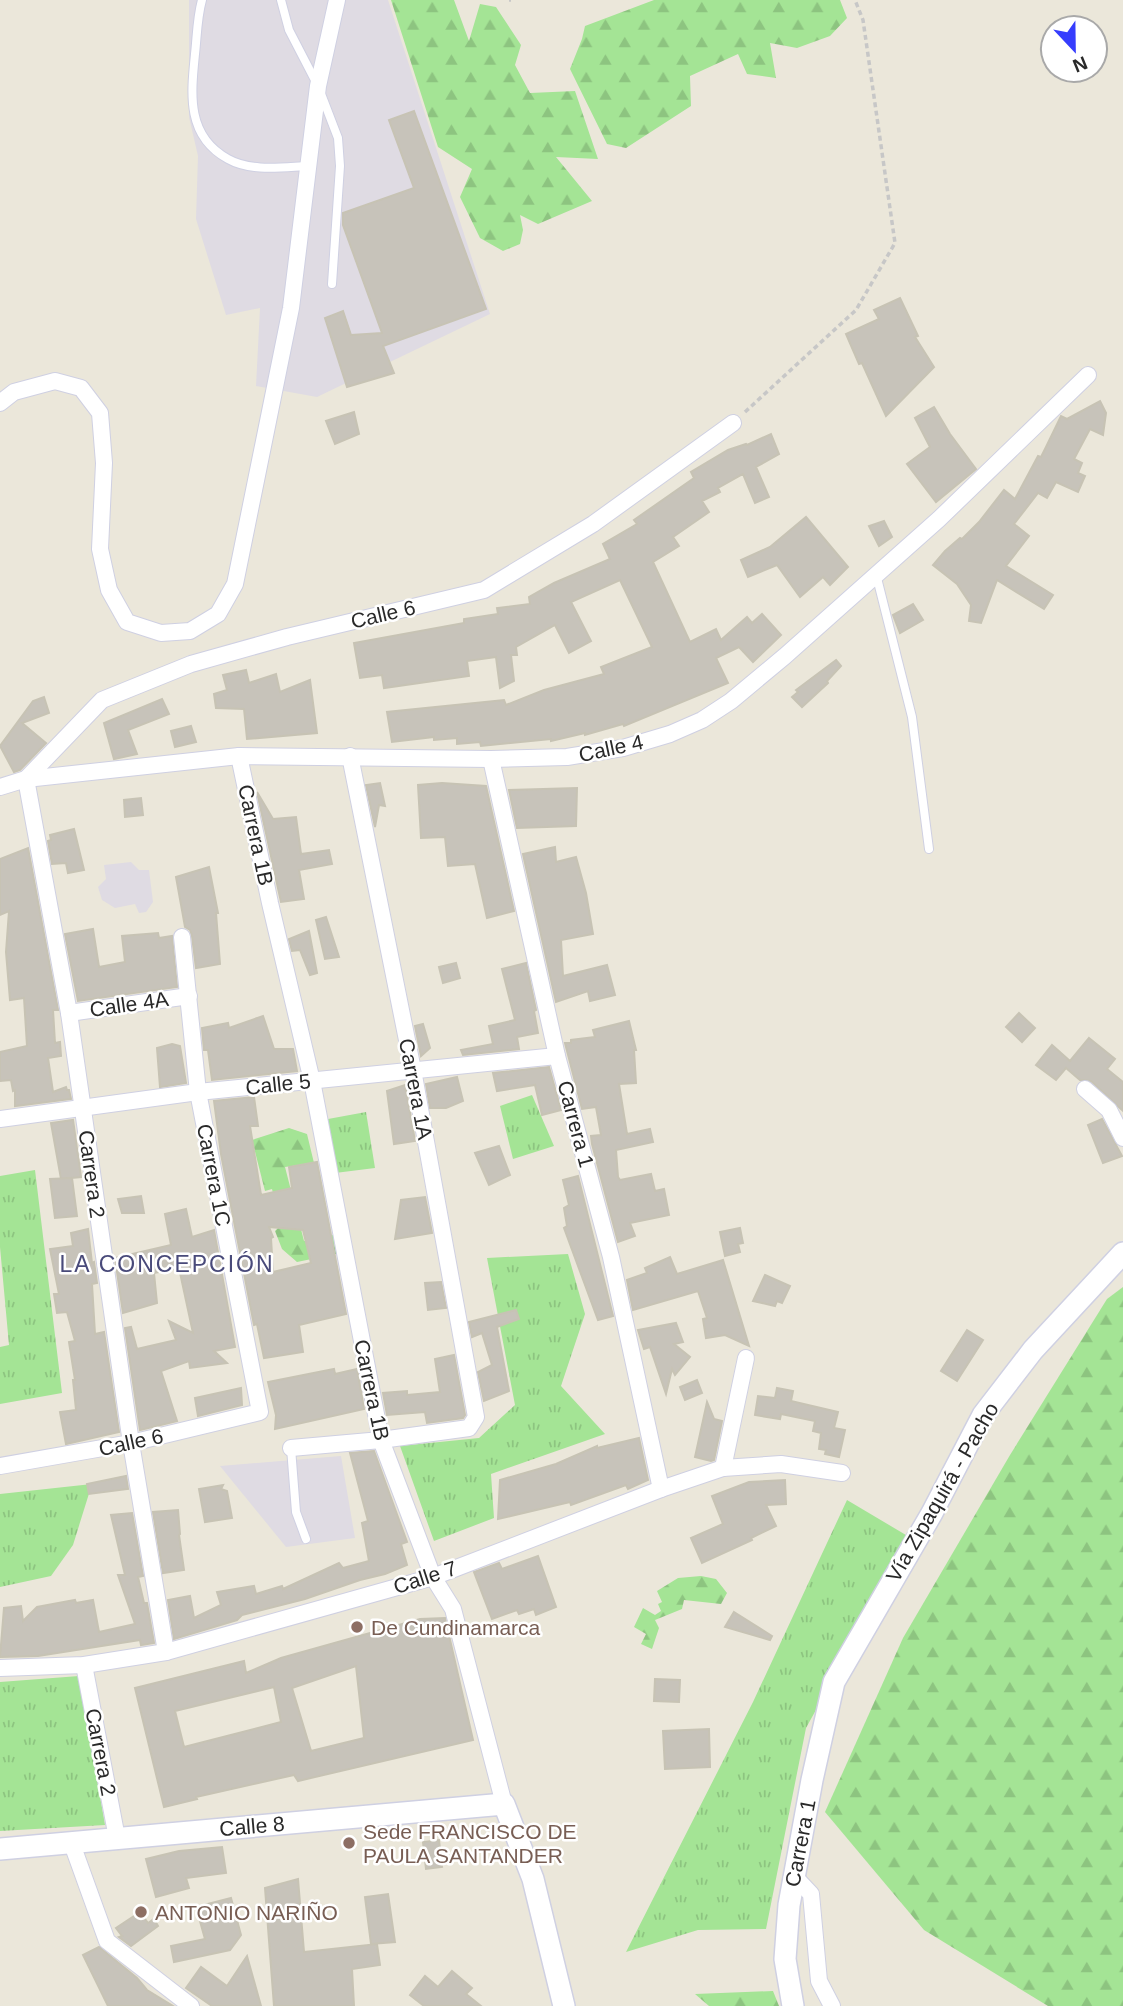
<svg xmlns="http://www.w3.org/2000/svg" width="1123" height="2006" font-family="Arial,sans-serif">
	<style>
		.industrial { fill: #dfdbe3 }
		.grass { fill: url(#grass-tufts) }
		.forest { fill: url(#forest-firs) }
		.building { fill: #c7c3ba; stroke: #c7c3b4; stroke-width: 2; fill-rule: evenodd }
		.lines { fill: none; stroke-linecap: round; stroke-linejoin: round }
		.service-casing { stroke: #cfd0e2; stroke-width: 10 }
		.minor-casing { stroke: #cfd0e2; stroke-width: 18 }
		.secondary-casing { stroke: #cfd0e2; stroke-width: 24 }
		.path { stroke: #c7c7c7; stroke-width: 3.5; stroke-dasharray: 5 3.5; stroke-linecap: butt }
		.service { stroke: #fff; stroke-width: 8 }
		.minor { stroke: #fff; stroke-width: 16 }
		.secondary { stroke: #fff; stroke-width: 21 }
		.education-dot { fill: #8d6e63; stroke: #fff; stroke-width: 2.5 }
		.labels { text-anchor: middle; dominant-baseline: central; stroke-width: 5; stroke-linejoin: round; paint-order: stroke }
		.street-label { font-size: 21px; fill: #292929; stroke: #fff }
		.education-label { font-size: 21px; fill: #785e54; stroke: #fff; text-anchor: start }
		.neighbourhood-label { font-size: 23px; letter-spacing: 2px; fill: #494a7a; stroke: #fff }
	</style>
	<defs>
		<pattern id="grass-tufts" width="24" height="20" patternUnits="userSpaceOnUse" patternTransform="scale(1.75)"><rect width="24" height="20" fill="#a4e495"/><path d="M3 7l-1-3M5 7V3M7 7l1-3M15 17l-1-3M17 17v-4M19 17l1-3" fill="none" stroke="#8dc480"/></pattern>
		<pattern id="forest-firs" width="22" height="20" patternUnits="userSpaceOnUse" patternTransform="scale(1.75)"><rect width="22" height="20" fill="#a4e495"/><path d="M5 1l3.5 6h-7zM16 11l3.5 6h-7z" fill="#8dc480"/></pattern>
	</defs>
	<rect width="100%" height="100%" fill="#ebe7da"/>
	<g class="industrial">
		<polygon points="189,0 388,0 490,314 317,397 256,386 260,308 226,315 196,219 198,156 189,117"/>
		<polygon points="131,862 139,870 149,870 153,902 146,912 139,913 135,904 115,908 102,900 98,887 106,879 104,865"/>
		<polygon points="341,1456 355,1538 286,1547 220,1466"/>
	</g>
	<g class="grass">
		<polygon points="532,1095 554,1146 513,1159 500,1106"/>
		<polygon points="366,1112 375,1168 335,1173 328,1119"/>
		<polygon points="35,1170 62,1393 0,1404 0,1347 9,1345 0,1247 0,1176"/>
		<polygon points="568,1254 585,1314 561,1386 605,1434 491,1474 494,1518 434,1541 400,1446 479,1438 515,1405 487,1258"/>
		<polygon points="92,1484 73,1545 51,1576 0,1587 0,1494"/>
		<polygon points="847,1500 911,1538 806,1728 766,1929 698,1930 626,1952 753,1702"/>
		<polygon points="79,1676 105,1825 0,1831 0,1682"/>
	</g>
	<g class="forest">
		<polygon points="391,0 454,0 469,41 480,4 496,7 521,45 515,65 530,93 575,91 598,159 556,157 592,201 538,224 520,215 523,230 520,244 503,251 480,238 460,197 472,169 438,147"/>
		<polygon points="654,0 840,0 847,18 830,36 797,48 770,43 776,78 747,74 738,54 690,76 691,106 626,148 607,144 570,69 582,39 585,26"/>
		<polygon points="289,1128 307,1134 314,1163 285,1167 304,1241 333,1235 336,1254 297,1262 282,1249 275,1231 281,1225 272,1189 265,1191 252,1140"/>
		<polygon points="1123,1287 1123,2006 1048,2006 924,1930 825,1812 903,1638 1010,1455 1107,1299"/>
		<polygon points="701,1576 716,1579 727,1593 721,1604 684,1600 682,1609 655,1620 659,1628 652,1649 641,1644 646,1634 634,1627 643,1608 655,1615 661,1611 658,1604 662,1602 657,1591 678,1578"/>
		<polygon points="773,1991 779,2006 709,2006 695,1994"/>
	</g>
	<g class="building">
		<polygon points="414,111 486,309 383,346 394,373 347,387 325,318 343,311 351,335 382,333 343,225 343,213 414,188 389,120"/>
		<polygon points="900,298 918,336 915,337 934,367 886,416 862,363 859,364 846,334 879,319 874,310"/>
		<polygon points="1100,401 1106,413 1103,435 1090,429 1074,459 1082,463 1078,473 1085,476 1078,492 1056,482 1047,498 1038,493 1014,524 1029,536 1006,566 1053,595 1044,609 997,580 981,623 969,621 971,605 957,584 933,565 945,551 960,538 962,539 979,522 1004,490 1015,499 1038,456 1041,457 1046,447 1061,416 1067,419"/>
		<polygon points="934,407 950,434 976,469 936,502 907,464 930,447 915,418"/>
		<polygon points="354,412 359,434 335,444 326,421"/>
		<polygon points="771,434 779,454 756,467 769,497 755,503 743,474 718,488 720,492 702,501 709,512 673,537 679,546 653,562 690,642 716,629 721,640 747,617 752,623 762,614 781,635 753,662 739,647 716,658 728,683 624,726 623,724 585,735 585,733 551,741 551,739 481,746 480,742 457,744 457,738 434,740 434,737 392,742 387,712 504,700 506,705 544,690 604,674 601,667 652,647 620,580 571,602 591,641 569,653 555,625 516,647 517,655 511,655 514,681 500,688 496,657 467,661 469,676 384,688 382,675 360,678 354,643 464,623 464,619 498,614 497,608 530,604 529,597 554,583 610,559 603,544 637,524 634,520 694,478 691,472 728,450 746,444 747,445"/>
		<polygon points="806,517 848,567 830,585 823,577 800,597 777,565 748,577 741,560 770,547"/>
		<polygon points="884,521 892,537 879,546 869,526"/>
		<polygon points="913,604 923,620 900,633 893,615"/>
		<polygon points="836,660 841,666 827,681 828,683 802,707 792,697 798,692 796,690"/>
		<polygon points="246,670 249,683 276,674 280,692 310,680 317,733 247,739 244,709 216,708 214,694 227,690 223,675"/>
		<polygon points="44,697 49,713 22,723 46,743 20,770 14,772 0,746 33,701"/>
		<polygon points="162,699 169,714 128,730 137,754 114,759 104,723"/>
		<polygon points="191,726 196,742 175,747 171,731"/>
		<polygon points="380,783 385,806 379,805 375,827 366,785"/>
		<polygon points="442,783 486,786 514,911 487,918 475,864 448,866 445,837 421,838 418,785"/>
		<polygon points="577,788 576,826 517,828 509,790"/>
		<polygon points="257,792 273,819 296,817 301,854 329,850 332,864 299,870 304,899 281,902"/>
		<polygon points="141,798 143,815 125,817 124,800"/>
		<polygon points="74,829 84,870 68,873 66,863 52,864 48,841 51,840 50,835"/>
		<polygon points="555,847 556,862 576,857 586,893 593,934 561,940 563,976 607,965 615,995 590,1001 588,991 556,1002 523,854"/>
		<polygon points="28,848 58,1010 53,1010 55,1043 60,1042 61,1056 48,1058 53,1092 66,1087 67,1090 69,1090 71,1099 15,1106 15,1090 13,1091 11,1080 0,1081 0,1052 27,1046 24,998 10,1000 6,952 9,911 0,915 0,859"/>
		<polygon points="209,867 218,913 216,913 220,964 196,968 192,936 190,930 185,927 176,877"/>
		<polygon points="326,917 339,957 325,959 316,920"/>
		<polygon points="93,929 99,967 125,962 122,936 158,933 159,938 172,936 177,987 78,1001 65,934"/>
		<polygon points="309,931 317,973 310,975 300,950 292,951 289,939"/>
		<polygon points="456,963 460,978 443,983 439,967"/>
		<polygon points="526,963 536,1010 534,1011 538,1033 517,1037 519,1049 463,1055 461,1050 493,1044 489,1026 515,1020 502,969"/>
		<polygon points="1019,1013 1035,1028 1022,1042 1006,1027"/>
		<polygon points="263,1016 274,1049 293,1049 297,1071 212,1080 208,1050 204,1050 202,1028 228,1023 229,1028"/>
		<polygon points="629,1021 636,1050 634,1050 636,1083 619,1084 627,1134 650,1129 653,1142 616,1150 618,1177 620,1180 651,1174 655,1191 664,1189 669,1215 630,1223 635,1236 618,1242 592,1144 591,1136 601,1135 596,1107 582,1109 565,1043 571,1043 571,1040 595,1037 593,1030"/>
		<polygon points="423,1024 430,1048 421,1056 415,1026"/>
		<polygon points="1089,1038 1115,1059 1107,1069 1123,1082 1123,1111 1091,1081 1080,1080 1066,1068 1056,1080 1036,1065 1052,1045 1070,1061"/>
		<polygon points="172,1044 180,1046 186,1083 160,1087 157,1048"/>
		<polygon points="549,1067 561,1110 542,1115 535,1085 497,1091 493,1073"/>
		<polygon points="457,1077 463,1101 446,1108 430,1108 426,1084"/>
		<polygon points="405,1085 415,1141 394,1144 387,1091"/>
		<path d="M254,1097L258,1126H250L261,1195L292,1188L289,1167L317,1162L346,1314L299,1325L303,1352L264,1358L257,1324L254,1325L221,1154L214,1101ZM269,1227L303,1230L311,1263L273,1272L271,1238L273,1237Z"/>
		<polygon points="1102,1119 1122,1156 1103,1163 1088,1125"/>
		<polygon points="73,1120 81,1177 61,1179 51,1123"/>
		<polygon points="499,1146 510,1175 489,1185 475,1153"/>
		<polygon points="578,1176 613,1316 598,1320 564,1228 567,1226 564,1208 569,1205 563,1180"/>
		<polygon points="72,1178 77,1216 55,1218 50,1179"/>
		<polygon points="141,1196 144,1213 122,1213 118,1199"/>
		<polygon points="425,1197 432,1233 395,1239 401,1200"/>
		<polygon points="186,1209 192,1237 214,1230 235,1347 214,1351 227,1363 190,1368 189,1361 161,1371 177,1421 140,1430 125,1328 131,1327 137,1349 176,1340 169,1321 193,1333 179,1268 154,1273 157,1303 123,1313 115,1258 171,1245 165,1214"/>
		<polygon points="740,1228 743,1243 738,1244 740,1252 725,1256 720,1232"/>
		<polygon points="88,1229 92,1263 94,1262 97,1283 92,1284 95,1334 104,1332 119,1432 66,1444 60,1412 76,1410 73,1380 75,1380 69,1342 75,1341 67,1312 57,1313 54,1294 59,1294 50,1249 73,1246 71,1233"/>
		<polygon points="670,1257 677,1274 723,1260 749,1346 725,1335 706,1338 703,1319 707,1318 698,1291 633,1310 627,1280 647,1273 645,1268"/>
		<polygon points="765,1275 790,1286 782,1303 777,1301 775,1306 753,1301"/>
		<polygon points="441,1282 446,1308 428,1310 425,1283"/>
		<polygon points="516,1310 519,1319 497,1327 509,1391 484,1401 478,1372 492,1365 482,1333 472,1337 469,1322"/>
		<polygon points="676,1323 683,1342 674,1344 690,1357 675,1375 672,1369 666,1394 650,1347 644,1349 638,1330"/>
		<polygon points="967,1330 983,1340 957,1381 941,1371"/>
		<polygon points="454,1355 465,1415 463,1418 427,1423 425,1412 387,1415 383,1393 407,1391 407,1395 440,1392 435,1359"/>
		<polygon points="334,1369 335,1374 357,1369 364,1409 275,1429 276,1415 268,1382"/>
		<polygon points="697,1380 702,1393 685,1400 680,1387"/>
		<polygon points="241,1388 242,1405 198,1416 195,1398"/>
		<polygon points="777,1388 793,1391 791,1401 838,1412 834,1428 845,1430 839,1457 825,1454 826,1450 819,1449 821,1433 813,1431 815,1421 781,1414 780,1419 755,1415 758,1396 775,1398"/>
		<polygon points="707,1402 714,1419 722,1421 714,1460 711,1461 695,1457"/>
		<polygon points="639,1438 648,1480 628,1489 626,1485 571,1505 570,1502 498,1519 500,1480 556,1464 597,1446 597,1448"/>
		<polygon points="374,1451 407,1542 401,1544 407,1565 385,1574 360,1580 305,1599 242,1615 237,1620 174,1639 168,1600 190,1596 194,1618 221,1605 217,1592 254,1586 256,1594 282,1586 283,1589 339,1563 343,1568 369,1561 362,1523 368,1521 350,1453"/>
		<polygon points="126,1476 128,1489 89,1494 87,1484"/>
		<polygon points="785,1480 786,1504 766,1505 776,1526 751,1538 752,1540 702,1563 691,1538 723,1524 712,1496 749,1482"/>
		<polygon points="223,1485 221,1489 227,1491 232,1518 205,1522 199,1489"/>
		<polygon points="178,1510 180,1534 179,1535 184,1570 163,1573 153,1512"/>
		<polygon points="132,1513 143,1576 138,1577 144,1603 147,1603 154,1643 141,1645 140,1640 38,1656 0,1657 4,1608 21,1606 23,1621 37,1607 75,1600 76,1603 93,1600 99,1632 135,1624 118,1575 125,1575 111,1515"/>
		<polygon points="538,1556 556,1607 536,1615 534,1609 519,1614 517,1610 492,1619 474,1572 499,1563 502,1569"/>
		<polygon points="734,1612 772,1636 770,1640 725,1627"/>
		<path d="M445,1618L473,1740L298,1781L294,1775L196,1797L197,1799L164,1807L135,1688L244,1661L246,1673L281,1658L420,1619ZM356,1666L364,1738L311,1751L292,1688ZM274,1687L281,1722L184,1747L175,1711Z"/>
		<polygon points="655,1679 680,1680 679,1702 654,1701"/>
		<polygon points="709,1729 710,1767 665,1769 663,1731"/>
		<polygon points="439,1840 442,1867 426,1869 423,1842"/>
		<polygon points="222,1847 226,1873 186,1878 189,1888 156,1897 146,1859 179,1851"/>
		<polygon points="298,1879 304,1952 377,1944 380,1965 352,1969 354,2006 274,2006 265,1888"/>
		<polygon points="388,1894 395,1942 371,1944 365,1897"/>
		<polygon points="231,1898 241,1935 230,1950 174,1962 171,1946 205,1939 196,1907"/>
		<polygon points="140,1912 148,1923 154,1919 158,1926 131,1946 119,1937 122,1936 116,1928"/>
		<polygon points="99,1947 137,1978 147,1990 173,2006 108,2006 83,1955"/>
		<polygon points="247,1956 261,2006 212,2006 186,1988 201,1967 227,1986"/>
		<polygon points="452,1971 472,1988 466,1994 481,2006 424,2006 410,1995 425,1976 438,1987"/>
	</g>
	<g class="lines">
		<g class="service-casing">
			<g id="service">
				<path d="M202,0C197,18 197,36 195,54C191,94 186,136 228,159C251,172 283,167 308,166"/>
				<polyline points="281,0 289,30 318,86 338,138 340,166 332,284"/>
				<polyline points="876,574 912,717 929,849"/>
				<polyline points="291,1448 296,1512 306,1539"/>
			</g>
		</g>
		<g class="minor-casing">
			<g id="minor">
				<polyline points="0,403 14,392 55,381 81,388 100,413 104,463 100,549 109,590 127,622 161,633 190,631 218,614 235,584 291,308 318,86 337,0"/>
				<polyline points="239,756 270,903 312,1081 381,1440 433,1577 453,1609 504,1804"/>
				<polyline points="491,759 557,1056 611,1257 661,1489"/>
				<polyline points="0,787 26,779 239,756 491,759 567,757 623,748 670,734 702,720 731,701 785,656 939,519 1088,375"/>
				<polyline points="69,1013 189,996"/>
				<polyline points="1085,1089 1109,1110 1123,1138"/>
				<polyline points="0,1119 198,1092 557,1056"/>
				<polyline points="291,1448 381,1440 469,1428 476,1417 413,1070 350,756"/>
				<polyline points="0,1466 131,1443 260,1412 198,1092 182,937"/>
				<polyline points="723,1468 746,1358"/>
				<polyline points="166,1652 131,1443 69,1013 26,779 102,700 191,664 287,637 484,590 593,524 733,423"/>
				<polyline points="84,1665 117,1838"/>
				<polyline points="0,1668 84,1665 166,1652 433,1577 661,1489 723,1468 781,1464 842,1473"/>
				<polyline points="72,1844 107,1941 191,2006"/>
				<polyline points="794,1876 811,1894 819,1981 832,2006"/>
			</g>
		</g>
		<g class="secondary-casing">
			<g id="secondary">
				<polyline points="0,1849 504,1804 533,1879 564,2006"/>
				<polyline points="793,2006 785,1959 789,1905 812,1780 834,1682 932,1513 983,1415 1033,1350 1123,1253"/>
			</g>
		</g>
		<g class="path">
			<polyline points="509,0 511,0"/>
			<polyline points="745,412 856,310 895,243 863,20 855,0"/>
		</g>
		<use href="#service" class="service"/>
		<use href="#minor" class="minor"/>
		<use href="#secondary" class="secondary"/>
	</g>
	<g class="education-dot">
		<circle cx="357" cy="1627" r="7"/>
		<circle cx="349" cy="1843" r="7"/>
		<circle cx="141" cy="1912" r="7"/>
	</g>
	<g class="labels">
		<g class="street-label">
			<text transform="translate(383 614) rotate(-13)">Calle 6</text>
			<text transform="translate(611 748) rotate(-12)">Calle 4</text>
			<text transform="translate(256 835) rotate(78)">Carrera 1B</text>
			<text transform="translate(129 1004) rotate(-8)">Calle 4A</text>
			<text transform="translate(278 1084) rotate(-6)">Calle 5</text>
			<text transform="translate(416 1089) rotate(79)">Carrera 1A</text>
			<text transform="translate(576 1124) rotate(75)">Carrera 1</text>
			<text transform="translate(92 1174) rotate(82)">Carrera 2</text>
			<text transform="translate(214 1175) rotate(79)">Carrera 1C</text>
			<text transform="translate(372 1390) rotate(78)">Carrera 1B</text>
			<text transform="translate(131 1442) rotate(-12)">Calle 6</text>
			<text transform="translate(942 1492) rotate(-60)">Vía Zipaquirá - Pacho</text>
			<text transform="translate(425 1577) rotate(-18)">Calle 7</text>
			<text transform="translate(101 1752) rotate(79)">Carrera 2</text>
			<text transform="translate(252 1826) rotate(-5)">Calle 8</text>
			<text transform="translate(800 1843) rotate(-79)">Carrera 1</text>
		</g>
		<g class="education-label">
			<text x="371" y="1627">De Cundinamarca</text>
			<text x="363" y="1831">Sede FRANCISCO DE<tspan x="363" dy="24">PAULA SANTANDER</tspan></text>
			<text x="155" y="1912">ANTONIO NARIÑO</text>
		</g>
		<g class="neighbourhood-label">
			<text x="167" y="1264">LA CONCEPCIÓN</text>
		</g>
	</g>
	<g transform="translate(1074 49) rotate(158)"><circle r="33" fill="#ffffff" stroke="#a9a9a9" stroke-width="2"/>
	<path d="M0-5L12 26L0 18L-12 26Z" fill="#363dfd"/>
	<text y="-10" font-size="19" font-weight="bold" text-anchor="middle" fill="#292929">N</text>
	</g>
</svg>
